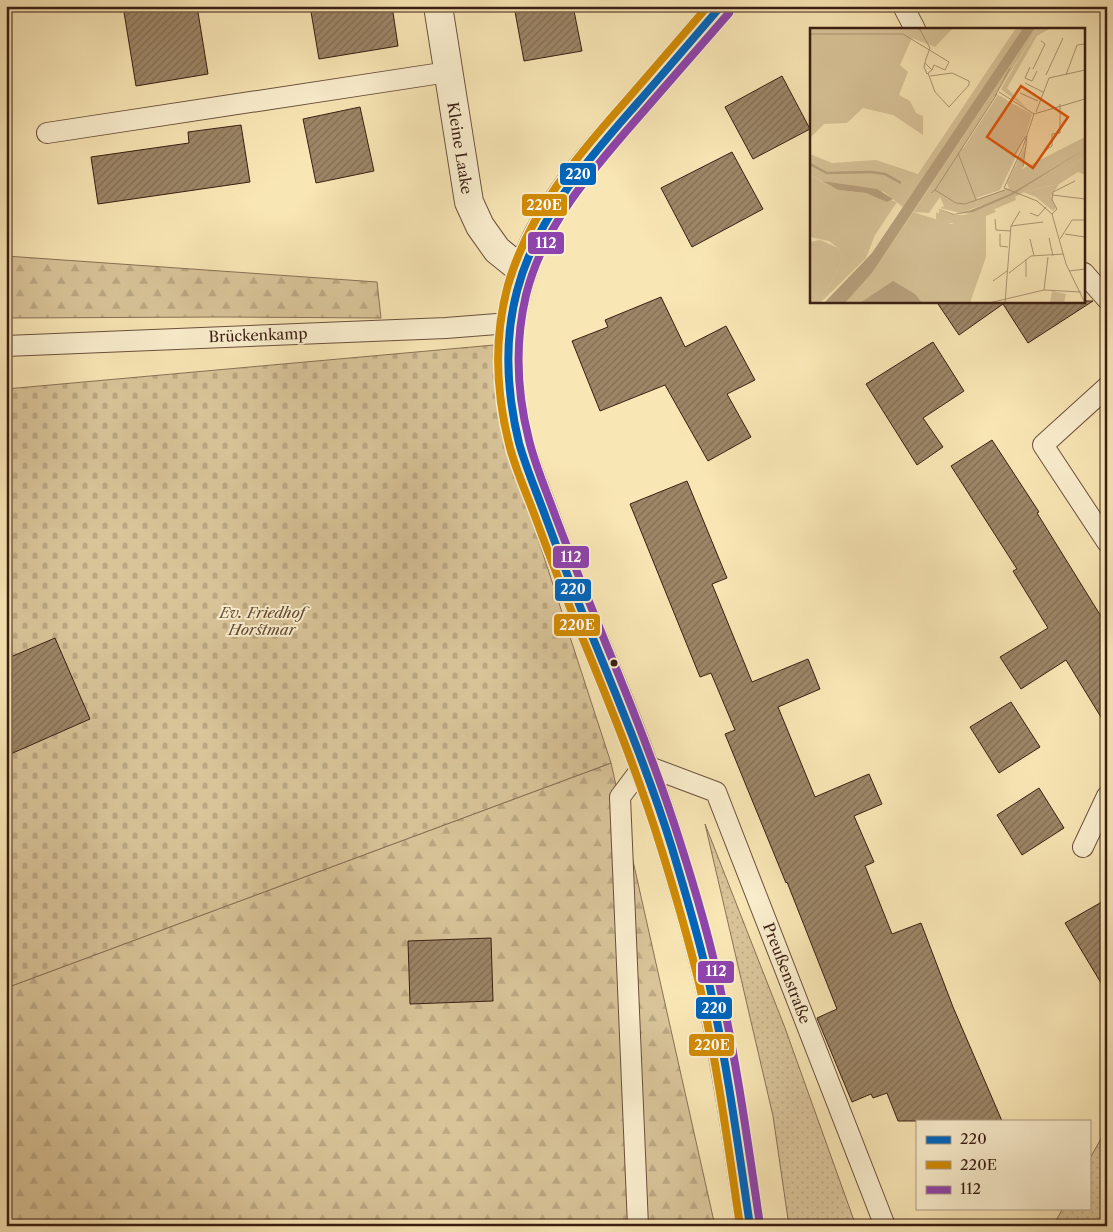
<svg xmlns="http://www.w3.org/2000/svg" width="1113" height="1232" font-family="'Libre Caslon Text',serif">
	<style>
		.grass { fill: url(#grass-dots); stroke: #8a7156 }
		.forest { fill: url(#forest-firs); stroke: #8a7156 }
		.cemetery { fill: url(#cemetery-stones); stroke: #8a7156 }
		.building { fill: url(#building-hatch); stroke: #3a1e13 }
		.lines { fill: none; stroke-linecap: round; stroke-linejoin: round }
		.service-casing { stroke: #6a503c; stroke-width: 22 }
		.minor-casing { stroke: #6a503c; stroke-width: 30 }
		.service { stroke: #fbefcf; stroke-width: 20 }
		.minor { stroke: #fbefcf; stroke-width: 28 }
		.bus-1-casing { stroke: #fbefcf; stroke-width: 11 }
		.bus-2-casing { stroke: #fbefcf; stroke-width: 11 }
		.bus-3-casing { stroke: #fbefcf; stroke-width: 11 }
		.bus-1 { stroke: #0065bd; stroke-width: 8 }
		.bus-2 { stroke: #d18b04; stroke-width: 8 }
		.bus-3 { stroke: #8e44ad; stroke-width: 8 }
		.bus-dot { fill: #3a1e13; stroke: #fbefcf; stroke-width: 2 }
		.labels { text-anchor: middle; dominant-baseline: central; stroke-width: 4; stroke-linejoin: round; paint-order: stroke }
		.street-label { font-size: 15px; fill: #3a1e13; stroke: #fbefcf }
		.park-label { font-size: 15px; font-style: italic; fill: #624834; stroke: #fbefcf }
		.inset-river { fill: none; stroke: #b8a27e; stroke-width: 2.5 }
		.inset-road { fill: none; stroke: #ad9674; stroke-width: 1 }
		.view { fill: #df560c; fill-opacity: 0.15; stroke: #df560c; stroke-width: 2.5 }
		.inset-edge { fill: none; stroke: #3a1e13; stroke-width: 2.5 }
		.line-badge { stroke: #fbefcf; stroke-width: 2 }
		.badge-label { font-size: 14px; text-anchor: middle; font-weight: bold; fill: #fff }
	</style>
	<defs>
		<pattern id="grass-dots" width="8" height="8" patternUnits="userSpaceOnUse" patternTransform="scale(1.25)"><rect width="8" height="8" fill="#d9c499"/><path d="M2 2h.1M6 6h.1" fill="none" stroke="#bba883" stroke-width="1.8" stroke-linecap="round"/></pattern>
		<pattern id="forest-firs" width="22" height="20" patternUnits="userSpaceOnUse" patternTransform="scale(1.25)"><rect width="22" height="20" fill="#d9c499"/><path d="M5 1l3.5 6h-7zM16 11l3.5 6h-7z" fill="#bba883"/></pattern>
		<pattern id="cemetery-stones" width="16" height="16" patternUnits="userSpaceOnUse" patternTransform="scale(1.25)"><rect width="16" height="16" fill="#d9c499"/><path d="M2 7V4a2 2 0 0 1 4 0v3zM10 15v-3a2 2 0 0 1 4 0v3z" fill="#bba883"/></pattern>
		<pattern id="building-hatch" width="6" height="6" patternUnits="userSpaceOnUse" patternTransform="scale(1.25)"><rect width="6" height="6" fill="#9d8667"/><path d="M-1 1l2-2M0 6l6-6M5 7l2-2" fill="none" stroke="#816d54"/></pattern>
	</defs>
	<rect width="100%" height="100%" fill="#f9e6b5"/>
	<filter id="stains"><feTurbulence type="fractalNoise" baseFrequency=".004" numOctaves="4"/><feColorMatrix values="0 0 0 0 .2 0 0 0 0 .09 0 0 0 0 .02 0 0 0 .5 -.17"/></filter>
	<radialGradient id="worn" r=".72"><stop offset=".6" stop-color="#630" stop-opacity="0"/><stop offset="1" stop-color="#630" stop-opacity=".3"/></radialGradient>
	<g class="grass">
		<polygon points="705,824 785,1028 856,1226 789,1226 773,1116"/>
		<polygon points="1107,1128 1107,1226 1053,1226 1063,1208 1089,1208 1089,1160"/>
	</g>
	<g class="forest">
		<polygon points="6,256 377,282 381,318 223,317 6,318"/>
		<polygon points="611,763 715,1226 6,1226 6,988"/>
	</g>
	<polygon class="cemetery" points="494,345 505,437 611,763 6,988 6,389"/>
	<g class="building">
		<polygon points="123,6 197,6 208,74 136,86"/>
		<polygon points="310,6 392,6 398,46 319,59"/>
		<polygon points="514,6 573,6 582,51 524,61"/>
		<polygon points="782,76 810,129 753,159 725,107"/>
		<polygon points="360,107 374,171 316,183 303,119"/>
		<polygon points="241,125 250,182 98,204 91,157 189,143 188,132"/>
		<polygon points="732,152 763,209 692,247 661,188"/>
		<polygon points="661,297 685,347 726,326 755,380 727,394 751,437 708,461 665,385 600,411 572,341 608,327 605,320"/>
		<polygon points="936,301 1093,301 1028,343 1003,304 959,335"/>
		<polygon points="933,342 964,391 923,418 943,447 917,465 866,384"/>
		<polygon points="992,440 1039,512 1037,513 1107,626 1107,727 1066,660 1021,689 1000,657 1048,628 1013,571 1017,569 951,466"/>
		<polygon points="687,481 727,578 712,584 752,682 808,659 820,689 778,707 815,797 869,774 882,804 854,816 874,862 865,866 892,934 921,923 953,1007 1002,1121 898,1121 887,1093 873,1098 871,1094 852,1102 817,1018 837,1009 787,882 786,883 725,734 735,730 711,673 700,677 630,504"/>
		<polygon points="55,638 90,719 6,756 6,659"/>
		<polygon points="1011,702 1040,747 999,773 970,727"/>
		<polygon points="1039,788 1064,828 1022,855 997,815"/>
		<polygon points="1107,899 1107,993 1065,923"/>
		<polygon points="491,938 493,1001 410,1004 408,941"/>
	</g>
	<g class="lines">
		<g class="service-casing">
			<g id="service">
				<polyline points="903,6 915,29"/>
				<polyline points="47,133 448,72"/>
				<polyline points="1084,273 1107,299"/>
				<polyline points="6,346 446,328 510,323"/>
				<polyline points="1107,387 1043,445 1107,542"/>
				<polyline points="1083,847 1107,796"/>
				<polyline points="638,1226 620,797 644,765 716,792 885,1226"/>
			</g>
		</g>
		<g class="minor-casing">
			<g id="minor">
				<polyline points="438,6 469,202 480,226 497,250 523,271"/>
				<path d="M721,6C692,40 663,73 634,107C590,156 544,208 523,271C504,326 505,386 519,442C526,468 537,493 546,518C565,572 588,625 610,679C636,742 660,807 679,873C690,909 700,946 709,983C726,1063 738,1145 750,1226"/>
			</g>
		</g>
		<use href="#service" class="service"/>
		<use href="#minor" class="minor"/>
		<g class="bus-1-casing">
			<path id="bus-1" d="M721,6C692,40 663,74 634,107C586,162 536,218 517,291C504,340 507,394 519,443C526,468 537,493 546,518C562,562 579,605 597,648C624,714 651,780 672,848C685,892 699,937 709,983C727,1063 738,1145 750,1226"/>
		</g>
		<g class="bus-2-casing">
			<path id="bus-2" d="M708,6C680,38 653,70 625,102C576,157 529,213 508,285C494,336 496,392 509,444C515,469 527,494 536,519C552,563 569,606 587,649C614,715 640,780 661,848C675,893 688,938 699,983C717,1063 728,1145 740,1226"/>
		</g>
		<g class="bus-3-casing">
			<path id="bus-3" d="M729,13C700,46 671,80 642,113C594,168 544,223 526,295C515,342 517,393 529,440C535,465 546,490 555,515C571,558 589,601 606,644C633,709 659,775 680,842C695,889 709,936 719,983C737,1063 748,1144 760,1225"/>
		</g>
		<use href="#bus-1" class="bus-1"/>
		<use href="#bus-2" class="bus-2"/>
		<use href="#bus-3" class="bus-3"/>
	</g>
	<circle class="bus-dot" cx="614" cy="663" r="4.5"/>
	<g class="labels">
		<g class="street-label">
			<text transform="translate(460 148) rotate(81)">Kleine Laake</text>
			<text transform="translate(258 335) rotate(-2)">Brückenkamp</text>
			<text transform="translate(787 973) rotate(69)">Preußenstraße</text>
		</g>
		<g class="park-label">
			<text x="262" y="612">Ev. Friedhof<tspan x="262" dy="17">Horstmar</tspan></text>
		</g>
	</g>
	<g transform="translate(810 28)">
		<rect width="275" height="275" fill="#f9e6b5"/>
		<path d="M206,0H213L93,179L74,164L12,153L0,147V126L22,135L66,132L108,146ZM225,0H228L153,119L167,171L199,160L197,155L218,112L212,141L275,109V129L205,169L206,172L152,195H132L126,191V184L129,186V181L143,187H154L201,167L150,185L130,180L134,178L130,169L119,185L103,184ZM10,212L28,220L33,231L11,274L0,275V214Z" fill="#d9c499"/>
		<path d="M143,0L125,19L102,10L90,37L98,44L89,67L100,73L106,85L113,88V107L83,87L53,80L37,95L14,96L0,110V1ZM228,0H241L227,8L197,60L218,82L191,61ZM188,67L196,71L216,107L190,162L166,170L151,124ZM0,147L28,162L56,165L87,174L65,207L56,230L11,274L33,231L28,220L19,213L0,209ZM249,156L241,168L246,180L243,183L226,169L213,164Z" fill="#d9c499"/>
		<path d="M196,72L222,86L216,107L181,99ZM242,263L256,266L254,275H240Z" fill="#d9c499"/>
		<path d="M275,129V147L268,144L249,156L213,164ZM184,181L186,184L176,188V229L160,275H35L62,245L103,184L141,196Z" fill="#d9c499"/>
		<path d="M213,0H225L62,245L35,275H14L62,225ZM275,121L202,167L163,184L143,187L127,180L144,186L161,182L200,166ZM12,153L67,161L83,171L77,174L56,165L28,162ZM83,253L105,266L112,275H50Z" fill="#b8a27e"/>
		<path class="inset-river" d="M0,136L17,145L61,144L75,146L91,155"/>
		<path class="inset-road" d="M109,0L120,20M0,6H93L139,34L135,42L124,37L122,42M115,35L122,42L117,46L114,39L116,31L120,20M220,39L215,50L222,53L227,43M223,41L235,16L231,13M118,45L125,64L139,79L159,57V53L142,45L120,48M236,47L253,10M256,47L267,17L275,16M239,50L275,42M215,55L233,64M189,64L224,86M210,65L228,73M185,68L200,40M226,84L239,50M224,86L213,119L194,160L227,173L242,186L256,236L275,275M224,86L275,71M233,124L242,118V106L250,105V76M148,125L166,172M203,129L216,108M213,139L217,108M125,162L187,66M121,165L125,162L146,175L155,176L195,162M242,167L275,171M220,185L228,188L236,179M242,186L247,181L242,172L243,164L265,153M185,191L186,202L201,203M201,198L233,194M190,206V218L198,219M255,206L275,209M239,210L243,228M220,211L224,228M250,211L262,192H275M216,231V249M259,243L275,241M199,245L221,228L253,226M183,253L197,243M234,262L238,229M179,275L234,262L271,264M195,275L201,198L210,183"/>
		<path class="view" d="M211,58L258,89L223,140L177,109Z"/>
		<rect width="275" height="275" class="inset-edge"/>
	</g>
	<g class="line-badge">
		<rect x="559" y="162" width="38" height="24" rx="5" fill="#0065bd"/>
		<rect x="521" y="193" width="47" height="24" rx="5" fill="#d18b04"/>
		<rect x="527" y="231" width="38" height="24" rx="5" fill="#8e44ad"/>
		<rect x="552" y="545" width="38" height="24" rx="5" fill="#8e44ad"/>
		<rect x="554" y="578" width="38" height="24" rx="5" fill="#0065bd"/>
		<rect x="553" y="613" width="48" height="24" rx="5" fill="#d18b04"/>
		<rect x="697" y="960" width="38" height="24" rx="5" fill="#8e44ad"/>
		<rect x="695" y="996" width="38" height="24" rx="5" fill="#0065bd"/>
		<rect x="688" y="1033" width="47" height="24" rx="5" fill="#d18b04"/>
	</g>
	<g class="badge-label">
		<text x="578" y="179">220</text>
		<text x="544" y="210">220E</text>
		<text x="546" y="248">112</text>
		<text x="571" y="562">112</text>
		<text x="573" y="594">220</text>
		<text x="577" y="630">220E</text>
		<text x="716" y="976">112</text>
		<text x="714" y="1013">220</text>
		<text x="712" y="1050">220E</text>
	</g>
	<rect width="1113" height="1232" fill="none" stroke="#f9e6b5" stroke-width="25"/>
	<rect x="8" y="8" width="1098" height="1217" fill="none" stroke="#3a1e13" stroke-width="2.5"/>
	<rect x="12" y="12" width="1088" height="1207" fill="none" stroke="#3a1e13"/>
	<rect x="916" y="1120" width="175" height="90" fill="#fbefcf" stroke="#ae9b84"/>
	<rect x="926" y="1136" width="25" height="8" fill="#0065bd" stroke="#ae9b84"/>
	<text x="960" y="1144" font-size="15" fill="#3a1e13">220</text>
	<rect x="926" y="1161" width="25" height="8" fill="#d18b04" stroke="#ae9b84"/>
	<text x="960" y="1170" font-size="15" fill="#3a1e13">220E</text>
	<rect x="926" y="1186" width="25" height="8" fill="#8e44ad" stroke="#ae9b84"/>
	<text x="960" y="1194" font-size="15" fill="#3a1e13">112</text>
	<rect width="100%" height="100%" filter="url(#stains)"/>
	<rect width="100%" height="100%" fill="url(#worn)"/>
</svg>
